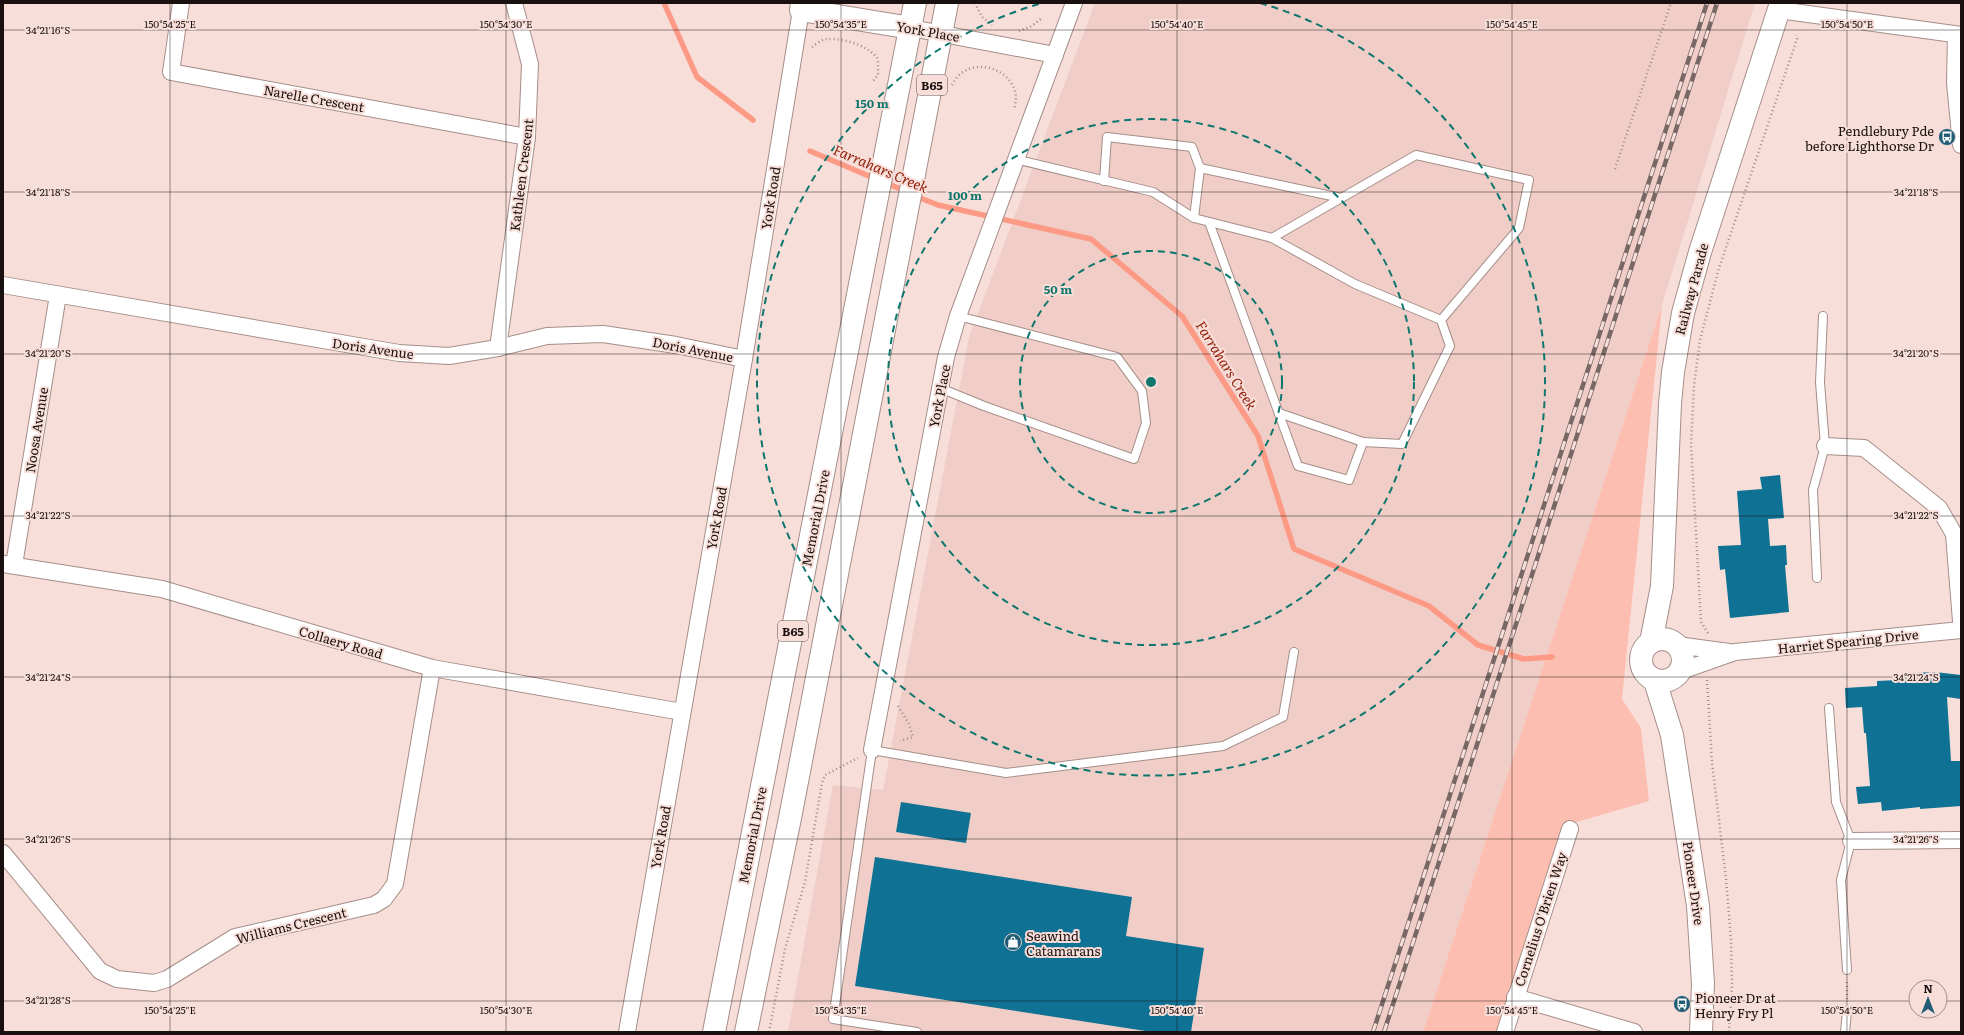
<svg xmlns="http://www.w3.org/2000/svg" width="1964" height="1035" font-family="Literata,serif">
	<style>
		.built { fill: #f0cec7 }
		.green { fill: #fcbeb0 }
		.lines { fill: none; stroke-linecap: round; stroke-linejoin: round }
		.stream { stroke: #fc9a86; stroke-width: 5.5 }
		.building { fill: #0f7193 }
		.service-casing { stroke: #a58e89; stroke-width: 10 }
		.minor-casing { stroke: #a58e89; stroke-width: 18 }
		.secondary-casing { stroke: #a58e89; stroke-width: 24 }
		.primary-casing { stroke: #a58e89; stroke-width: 24 }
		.path { stroke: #9f8c88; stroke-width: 2.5; stroke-dasharray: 1 3; stroke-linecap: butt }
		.service { stroke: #fff; stroke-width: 8 }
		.minor { stroke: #fff; stroke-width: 16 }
		.secondary { stroke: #fff; stroke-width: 22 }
		.primary { stroke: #fff; stroke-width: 22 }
		.rail-casing { stroke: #776765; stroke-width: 4.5 }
		.rail { stroke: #f8ded9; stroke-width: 3; stroke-dasharray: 9; stroke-linecap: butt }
		.ticks { fill: none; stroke: #19100f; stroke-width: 1; stroke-opacity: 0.45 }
		.ring { fill: none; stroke: #0f766e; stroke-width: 2; stroke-dasharray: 7 5 }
		.labels { text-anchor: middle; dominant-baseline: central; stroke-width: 4; stroke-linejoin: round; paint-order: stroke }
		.shield { fill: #f8ded9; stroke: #5c4e4c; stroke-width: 1 }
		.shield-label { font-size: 12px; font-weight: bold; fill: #19100f }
		.street-label { font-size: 13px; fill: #19100f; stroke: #f8ded9 }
		.poi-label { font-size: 13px; fill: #19100f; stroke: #f8ded9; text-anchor: start }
		.water-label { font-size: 14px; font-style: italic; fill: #93220c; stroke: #f8ded9 }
		.ticks-label { font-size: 10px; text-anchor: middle; fill: #19100f; stroke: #f8ded9; stroke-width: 4; stroke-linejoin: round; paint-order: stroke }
		.centre { fill: #0f766e; stroke: #f8ded9; stroke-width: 2 }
		.ring-label { font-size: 12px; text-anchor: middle; font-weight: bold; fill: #0f766e; stroke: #f8ded9; stroke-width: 4; stroke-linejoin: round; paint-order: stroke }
	</style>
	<rect width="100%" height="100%" fill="#f8ded9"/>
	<polygon class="built" points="1095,3 1755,3 1662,305 1423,1032 788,1032 833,785 883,790 969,337"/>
	<polygon class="green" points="1662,305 1622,699 1641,728 1649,801 1563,826 1497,1032 1423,1032"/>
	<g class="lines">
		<g class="stream">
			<polyline points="664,3 697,77 753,120"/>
			<polyline points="810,151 876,179"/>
			<polyline points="884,182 905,191"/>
			<polyline points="915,196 938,205 1091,239 1182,316 1258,436 1294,549 1429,606 1478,645 1524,659 1552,657"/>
		</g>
	</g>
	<g class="building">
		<polygon points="1780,475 1784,518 1768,519 1770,546 1786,545 1787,565 1785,565 1789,612 1730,618 1725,569 1720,570 1718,546 1741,545 1737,491 1762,489 1760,477"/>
		<polygon points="1935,672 1961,675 1961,699 1947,697 1951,761 1961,761 1961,806 1920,809 1920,807 1882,811 1881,802 1858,804 1856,787 1870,786 1866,733 1864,733 1862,707 1846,708 1845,688 1877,686 1877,681 1897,680 1897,677 1910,673"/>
		<polygon points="901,802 971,813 966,843 896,832"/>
		<polygon points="875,857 1132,897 1126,936 1204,948 1191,1032 1152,1032 855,986"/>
	</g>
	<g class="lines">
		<g class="service-casing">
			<g id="service">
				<polyline points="1015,159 1153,192 1194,218 1272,238 1355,284 1441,320"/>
				<polyline points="1104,181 1107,137 1192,147 1200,168"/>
				<polyline points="1194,218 1200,168 1341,198"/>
				<polyline points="1209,222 1298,466 1349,480 1363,442 1402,444 1450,346 1441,320 1519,228 1529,180 1416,155 1272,238"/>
				<polyline points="940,388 984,406 1134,459 1146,423 1142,391 1117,357 958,316"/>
				<polyline points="1279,413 1363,442"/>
				<polyline points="1817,578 1813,490 1825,446 1820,382 1823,316"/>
				<polyline points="1829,708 1836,802 1851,841 1841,880 1847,970"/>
				<polyline points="917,1032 833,1019 872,750 1006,773 1223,746 1283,717 1294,652"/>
				<polyline points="1845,1032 1847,1011"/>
			</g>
		</g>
		<g class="minor-casing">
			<g id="minor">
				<polyline points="181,3 171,72 527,137"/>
				<polyline points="1779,10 1961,35"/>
				<polyline points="911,28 1055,55"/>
				<polyline points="1956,35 1955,83 1961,145"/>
				<polyline points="3,285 399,353 449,356 498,348 547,336 603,334 676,345 744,359"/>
				<polyline points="498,348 527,137 530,64 514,3"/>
				<polyline points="1825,446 1864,448 1939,508 1954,534 1961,621"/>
				<polyline points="3,564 162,589 432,668 682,712"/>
				<polyline points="14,565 58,295"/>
				<polyline points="1677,645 1729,652"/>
				<polyline points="1681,671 1735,652 1961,630"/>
				<polyline points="872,750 946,357 958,316 1074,3"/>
				<polyline points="1851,841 1961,840"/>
				<polyline points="3,853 100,971 117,979 154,983 167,979 235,937 374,905 384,899 395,884 432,668"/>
				<polyline points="1515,997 1634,1032"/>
				<polyline points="627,1032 744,359 801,10"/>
				<polyline points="1505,1032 1570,829"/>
			</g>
		</g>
		<g class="secondary-casing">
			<g id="secondary">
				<polyline points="802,3 801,10 911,28"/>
				<circle cx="1662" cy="660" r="21"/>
				<polyline points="1651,642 1662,586 1670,404 1673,372 1683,313 1700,252 1781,3"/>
				<polyline points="1655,681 1672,735 1698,906 1703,984 1701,1032"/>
			</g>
		</g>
		<g class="primary-casing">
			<g id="primary">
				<polyline points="714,1032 915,3"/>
				<polyline points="746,1032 790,818 947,3"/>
			</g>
		</g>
		<g class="path">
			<polyline points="975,3 982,17 992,25"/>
			<polyline points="1019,31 1032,26 1042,18"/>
			<path d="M812,47C816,44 821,40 826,39C843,38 868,45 878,59V75L873,81"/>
			<path d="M952,85C954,82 956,78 959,75C976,60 1005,67 1014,88C1017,95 1016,102 1014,109"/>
			<polyline points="1615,169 1671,3"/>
			<polyline points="1708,633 1701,622 1691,444 1694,386 1700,340 1719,268 1797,39 1796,35"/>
			<polyline points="1707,680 1712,762 1726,879 1731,940 1732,986 1729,1032"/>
			<polyline points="898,706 909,724 913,737 900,741"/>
			<polyline points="1847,982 1847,999"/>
			<polyline points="769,1032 785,949 805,882 822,783 825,775 858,758"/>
		</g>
		<use href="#service" class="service"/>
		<use href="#minor" class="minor"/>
		<use href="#secondary" class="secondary"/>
		<use href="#primary" class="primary"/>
		<g class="rail-casing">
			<g id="rail">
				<polyline points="1373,1032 1707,3"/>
				<polyline points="1384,1032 1717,3"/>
			</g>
		</g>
		<use href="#rail" class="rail"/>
	</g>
	<path class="ticks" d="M170,3V1032M506,3V1032M841,3V1032M1177,3V1032M1512,3V1032M1847,3V1032M3,30H1961M3,192H1961M3,354H1961M3,516H1961M3,677H1961M3,839H1961M3,1001H1916M1940,1001H1961"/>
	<g class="ring">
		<circle cx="1151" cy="382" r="131"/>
		<circle cx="1151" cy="382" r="263"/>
		<path d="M1260 3A394 394 0 1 1 1042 3"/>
	</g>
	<defs>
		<g id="bus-disc" transform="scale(0.9)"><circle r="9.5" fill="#225d76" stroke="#f8ded9"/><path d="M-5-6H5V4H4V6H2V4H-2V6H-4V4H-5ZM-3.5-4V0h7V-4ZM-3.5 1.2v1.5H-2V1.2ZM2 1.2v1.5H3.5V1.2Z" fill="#fff"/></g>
		<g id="shop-disc" transform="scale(0.9)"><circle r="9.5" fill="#225d76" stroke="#f8ded9"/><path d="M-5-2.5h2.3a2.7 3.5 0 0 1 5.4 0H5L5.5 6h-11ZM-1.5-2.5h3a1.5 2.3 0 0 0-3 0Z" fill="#fff"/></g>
	</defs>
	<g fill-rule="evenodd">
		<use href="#bus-disc" x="1947" y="137"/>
		<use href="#shop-disc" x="1013" y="942"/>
		<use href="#bus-disc" x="1682" y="1004"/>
	</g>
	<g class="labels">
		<g class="shield">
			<rect x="917" y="75" width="30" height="20" rx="3"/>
			<rect x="778" y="621" width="30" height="20" rx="3"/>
		</g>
		<g class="shield-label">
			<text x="932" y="85">B65</text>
			<text x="793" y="631">B65</text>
		</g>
		<g class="street-label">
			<text transform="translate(928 31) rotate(10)">York Place</text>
			<text transform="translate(314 98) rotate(10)">Narelle Crescent</text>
			<text transform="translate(521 175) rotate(-83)">Kathleen Crescent</text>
			<text transform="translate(770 198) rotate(-81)">York Road</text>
			<text transform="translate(1691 289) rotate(-75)">Railway Parade</text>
			<text transform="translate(373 348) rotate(8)">Doris Avenue</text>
			<text transform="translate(693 349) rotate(11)">Doris Avenue</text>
			<text transform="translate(939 396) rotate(-79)">York Place</text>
			<text transform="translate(36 430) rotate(-81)">Noosa Avenue</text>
			<text transform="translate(716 518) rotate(-80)">York Road</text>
			<text transform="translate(815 518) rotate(-79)">Memorial Drive</text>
			<text transform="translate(1848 641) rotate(-6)">Harriet Spearing Drive</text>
			<text transform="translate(341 642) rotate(16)">Collaery Road</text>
			<text transform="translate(752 835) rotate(-79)">Memorial Drive</text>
			<text transform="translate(660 837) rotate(-80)">York Road</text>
			<text transform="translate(1694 883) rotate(82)">Pioneer Drive</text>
			<text transform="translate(1540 919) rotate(-72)">Cornelius O'Brien Way</text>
			<text transform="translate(291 925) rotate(-14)">Williams Crescent</text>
		</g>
		<g class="poi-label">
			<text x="1934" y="130" text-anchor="end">Pendlebury Pde<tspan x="1934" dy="15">before Lighthorse Dr</tspan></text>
			<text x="1026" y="935">Seawind<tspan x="1026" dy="15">Catamarans</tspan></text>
			<text x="1695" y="997">Pioneer Dr at<tspan x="1695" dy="15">Henry Fry Pl</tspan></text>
		</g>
		<g class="water-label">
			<text transform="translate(881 168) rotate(23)">Farrahars Creek</text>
			<text transform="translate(1227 365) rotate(58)">Farrahars Creek</text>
		</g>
	</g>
	<g class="ticks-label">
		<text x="170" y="28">150°54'25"E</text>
		<text x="506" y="28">150°54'30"E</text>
		<text x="841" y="28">150°54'35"E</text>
		<text x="1177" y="28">150°54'40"E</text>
		<text x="1512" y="28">150°54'45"E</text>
		<text x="1847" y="28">150°54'50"E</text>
		<text x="48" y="34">34°21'16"S</text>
		<text x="48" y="196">34°21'18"S</text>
		<text x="1916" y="196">34°21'18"S</text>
		<text x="48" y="357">34°21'20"S</text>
		<text x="1916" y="357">34°21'20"S</text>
		<text x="48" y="519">34°21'22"S</text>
		<text x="1916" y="519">34°21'22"S</text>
		<text x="48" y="681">34°21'24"S</text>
		<text x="1916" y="681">34°21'24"S</text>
		<text x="48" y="843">34°21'26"S</text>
		<text x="1916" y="843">34°21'26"S</text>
		<text x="48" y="1004">34°21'28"S</text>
		<text x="170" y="1014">150°54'25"E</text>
		<text x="506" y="1014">150°54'30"E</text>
		<text x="841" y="1014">150°54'35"E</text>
		<text x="1177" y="1014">150°54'40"E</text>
		<text x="1512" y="1014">150°54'45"E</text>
		<text x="1847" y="1014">150°54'50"E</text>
	</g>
	<circle cx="1151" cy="382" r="6" class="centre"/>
	<g class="ring-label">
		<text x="872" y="108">150 m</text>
		<text x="965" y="200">100 m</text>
		<text x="1058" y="294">50 m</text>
	</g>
	<rect width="1964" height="1035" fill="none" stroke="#19100f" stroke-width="8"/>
	<g transform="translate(1928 999)"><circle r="19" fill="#f8ded9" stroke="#9f8c88"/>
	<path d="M0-3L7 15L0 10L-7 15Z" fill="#225d76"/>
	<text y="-6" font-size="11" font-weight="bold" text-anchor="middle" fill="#19100f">N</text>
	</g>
</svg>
